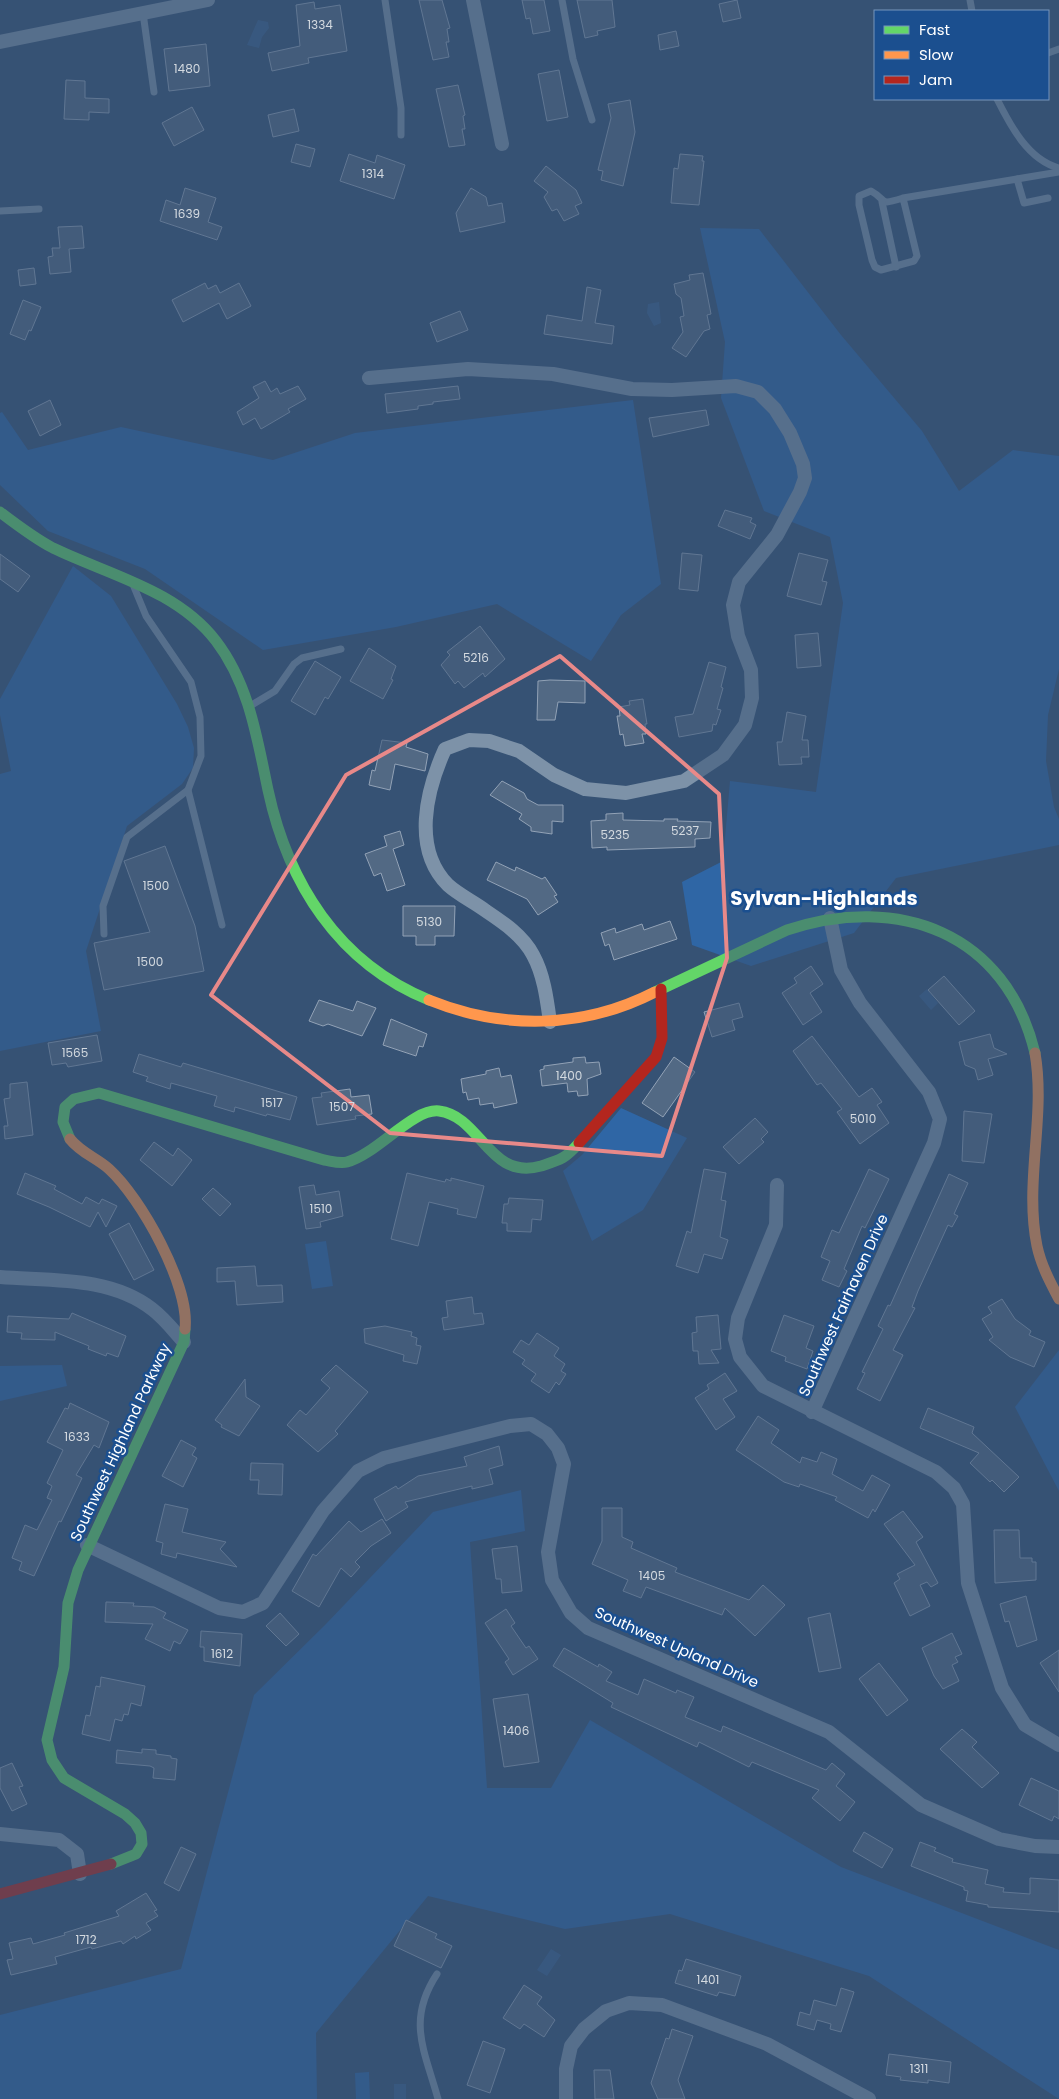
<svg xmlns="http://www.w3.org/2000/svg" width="1059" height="2099" font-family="Poppins,sans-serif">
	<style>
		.green { fill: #2f66a5 }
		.water { fill: #3b618d }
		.building { fill: #526984; stroke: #92a2b6 }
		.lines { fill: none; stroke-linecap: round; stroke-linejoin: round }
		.lane { stroke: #7d92a8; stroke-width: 7 }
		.street { stroke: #7d92a8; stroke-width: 14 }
		.fast { stroke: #63d668; stroke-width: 11 }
		.slow { stroke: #ff974d; stroke-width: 11 }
		.jam { stroke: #b3261e; stroke-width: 11 }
		.marked { fill: none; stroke: #e88989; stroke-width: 4; stroke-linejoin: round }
		.labels { text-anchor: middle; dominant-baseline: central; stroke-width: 5; stroke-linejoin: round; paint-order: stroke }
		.number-label { font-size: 12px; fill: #d4dae0 }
		.street-label { font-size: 15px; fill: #fff; stroke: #1b4f8f }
		.district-label { font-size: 20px; font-weight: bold; fill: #fff; stroke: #1b4f8f }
	</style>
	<rect width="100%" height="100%" fill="#365274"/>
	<g class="green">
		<polygon points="700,228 759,229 841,335 922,431 959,491 1013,450 1059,456 1059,669 1048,715 1046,761 1054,807 1059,819 1059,845 896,878 854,933 751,966 692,945 682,882 723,861 730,781 816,792 843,603 830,537 764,511 721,398 725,342"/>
		<polygon points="633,400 661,584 621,615 591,661 497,604 396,627 263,650 145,569 48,531 0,485 0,413 2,412 28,450 121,427 273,460 355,433"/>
		<polygon points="73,566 111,596 177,704 188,727 194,748 193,768 182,784 127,826 86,951 101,1031 0,1051 0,774 11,771 0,715 0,699"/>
		<polygon points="621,1108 687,1138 643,1210 592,1241 563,1171 582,1155"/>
		<polygon points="326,1241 333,1286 312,1289 305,1244"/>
		<polygon points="1059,1350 1059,1491 1015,1407"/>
		<polygon points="62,1365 67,1386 0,1401 0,1366"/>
		<polygon points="521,1490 525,1531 470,1542 487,1788 551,1788 590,1720 841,1867 1059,1950 1059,2099 869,1976 670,1914 565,1929 428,1896 316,2033 317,2099 0,2099 0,2015 181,1969 254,1695 325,1625 433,1512"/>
		<polygon points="369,2072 370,2099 356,2099 355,2073"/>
	</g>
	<g class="water">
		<polygon points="258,20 268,22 269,28 262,37 259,48 247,45"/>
		<polygon points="659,302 661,323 654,326 647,313 648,304"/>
		<polygon points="927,989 938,1003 931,1010 919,996"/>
		<polygon points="551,1949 561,1955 547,1976 537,1970"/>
		<rect x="394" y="2084" width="12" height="15"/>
	</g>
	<g class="building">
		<polygon points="419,0 442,0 450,28 447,29 449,42 446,42 449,57 433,60"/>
		<polygon points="522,0 544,0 550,31 533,34 530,18 526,19"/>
		<polygon points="577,0 612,0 615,27 597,31 598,35 585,38"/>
		<polygon points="737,0 741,18 723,22 719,4"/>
		<polygon points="314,2 315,9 340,5 347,51 308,58 309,63 272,71 268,53 300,46 296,5"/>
		<polygon points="676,31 679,46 660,50 658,35"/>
		<polygon points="206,44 210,86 169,91 164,49"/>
		<polygon points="559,70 568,117 547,121 538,74"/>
		<polygon points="66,80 85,81 85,98 109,99 109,113 89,112 89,120 64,119"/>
		<polygon points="458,85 465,115 463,116 465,129 462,129 465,145 449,147 436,89"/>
		<polygon points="630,100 635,132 623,186 601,180 603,171 598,170 611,118 608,104"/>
		<polygon points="192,107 204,130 174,146 162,123"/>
		<polygon points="294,109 299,131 273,137 268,115"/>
		<polygon points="296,144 315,149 310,167 291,162"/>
		<polygon points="349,154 375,163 377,155 405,165 394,199 340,181"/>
		<polygon points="680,154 703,156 702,161 704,161 699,205 671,203 674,168 678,169"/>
		<polygon points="546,166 576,190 582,203 575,206 579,214 564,221 557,209 552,211 544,197 548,192 534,181"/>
		<polygon points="185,188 216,198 208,222 222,227 217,240 160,221 166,200 180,205"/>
		<polygon points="471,188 486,197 488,206 502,203 505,222 460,232 456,213"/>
		<polygon points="82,226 84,248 69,249 71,272 50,274 48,257 53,256 52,248 60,248 58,227"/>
		<polygon points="34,268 36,284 20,286 18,270"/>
		<polygon points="703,273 711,314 707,315 710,329 704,331 686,357 672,348 683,332 680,317 684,316 681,298 676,294 674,284 690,280 689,275"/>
		<polygon points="205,283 208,289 216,285 220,293 239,283 251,306 227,319 219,303 183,322 172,300"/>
		<polygon points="587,287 601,290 595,323 614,326 612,344 544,334 547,315 582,321"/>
		<polygon points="23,300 41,307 31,331 29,330 25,340 10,334"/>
		<polygon points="460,311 468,330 437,342 430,323"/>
		<polygon points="265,381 271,392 277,388 280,394 298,386 306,399 288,409 290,412 261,429 255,418 243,425 237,412 259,398 253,387"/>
		<polygon points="458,386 460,399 433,402 433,404 418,406 418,409 387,413 385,394"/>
		<polygon points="50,400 61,425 40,436 28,411"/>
		<polygon points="706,410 709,425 653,437 649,418"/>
		<polygon points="725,510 752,518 750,522 756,525 750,539 718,526"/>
		<polygon points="682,553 702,555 698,591 679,589"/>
		<polygon points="799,553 828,560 822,581 827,582 821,605 787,596"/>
		<polygon points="0,554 30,576 18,592 0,579"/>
		<polygon points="480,626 505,659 485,677 483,673 464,688 458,681 455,684 441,665 450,655 447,652"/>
		<polygon points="818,633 821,666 797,668 795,635"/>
		<polygon points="369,648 396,666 391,679 393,680 383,699 350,681"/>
		<polygon points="315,661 341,677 328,699 325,697 315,715 291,701"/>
		<polygon points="709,662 726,667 721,687 723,688 717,709 721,710 716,725 713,724 712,731 679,737 675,717 693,714"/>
		<polygon points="550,680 585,681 585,703 558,702 555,720 537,720 538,681"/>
		<polygon points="643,699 647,724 645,724 646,734 642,734 644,743 625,746 623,734 620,735 617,716 620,716 619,707 630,705 629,701"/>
		<polygon points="787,712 806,716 802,740 808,740 809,757 801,757 802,764 779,765 777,742 782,742"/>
		<polygon points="382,740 407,743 406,747 428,754 425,771 395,764 390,790 369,785 372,770 375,771"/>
		<polygon points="502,781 524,793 527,799 538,805 563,805 563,822 552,821 552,834 531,831 531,827 519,819 522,814 490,795"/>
		<polygon points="623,813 623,820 664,821 664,819 678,819 677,821 711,822 710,838 695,839 695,847 607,850 607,847 592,848 591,821 606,820 606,814"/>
		<polygon points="400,831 404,845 393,849 405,885 387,891 381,873 374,876 365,854 387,846 384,836"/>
		<polygon points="165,846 195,926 204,971 104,990 94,943 150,932 124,861"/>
		<polygon points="496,862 515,871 516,867 542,879 545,877 557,895 554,896 558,902 538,915 527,899 487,880"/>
		<polygon points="403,906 455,906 454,936 435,936 435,945 416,945 416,936 403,936"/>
		<polygon points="670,921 677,939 614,960 609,944 605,946 601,933 615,928 616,933 642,924 644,930"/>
		<polygon points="811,966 823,984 810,993 822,1012 803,1025 782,993 797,983 794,978"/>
		<polygon points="944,976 975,1011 959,1025 928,990"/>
		<polygon points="319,1000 353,1011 357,1001 376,1008 362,1036 328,1024 323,1026 309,1021"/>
		<polygon points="739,1003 743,1017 732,1020 735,1030 712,1037 704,1012"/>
		<polygon points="391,1019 427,1034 423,1047 419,1046 416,1056 383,1045"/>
		<polygon points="990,1034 994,1048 1007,1054 988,1059 993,1075 978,1080 975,1069 965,1065 959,1042"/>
		<polygon points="97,1035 102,1061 68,1067 66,1063 52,1065 48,1043"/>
		<polygon points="812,1036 859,1097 872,1088 882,1102 877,1105 889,1123 860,1144 837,1112 842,1109 821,1083 817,1085 793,1051"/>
		<polygon points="139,1054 181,1067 183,1063 297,1097 290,1120 267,1114 266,1116 235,1107 234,1112 214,1106 217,1096 171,1083 170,1089 146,1081 148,1077 133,1072"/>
		<polygon points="585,1057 586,1063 599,1062 601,1074 587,1079 588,1095 578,1096 577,1091 568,1092 567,1083 542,1086 540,1070 544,1069 544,1066 573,1062 573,1058"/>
		<polygon points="674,1057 695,1072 663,1117 642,1103"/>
		<polygon points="499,1068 501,1077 511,1075 517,1103 494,1108 493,1103 480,1105 479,1098 468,1100 466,1092 463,1093 461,1079 486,1074 486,1071"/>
		<polygon points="27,1082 33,1135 5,1139 4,1126 8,1126 4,1099 10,1098 10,1084"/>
		<polygon points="350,1089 351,1097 369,1095 372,1114 355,1116 356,1119 317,1125 312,1098 322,1097 321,1093"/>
		<polygon points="964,1111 992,1114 984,1163 962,1161"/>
		<polygon points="755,1118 768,1132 761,1139 764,1142 739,1164 723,1147"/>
		<polygon points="154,1142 173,1156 178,1148 192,1160 172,1186 140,1160"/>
		<polygon points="704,1169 726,1173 721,1200 726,1201 720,1237 728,1240 722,1259 704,1254 698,1273 676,1266 687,1231 691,1233"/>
		<polygon points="869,1169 889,1179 865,1228 862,1226 844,1269 847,1271 839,1287 822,1280 830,1261 821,1257 832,1230 839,1233"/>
		<polygon points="25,1173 56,1186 54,1189 82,1204 86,1197 99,1204 102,1199 117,1206 106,1227 98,1212 90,1227 49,1207 17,1194"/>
		<polygon points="407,1173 445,1182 446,1179 451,1181 451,1178 484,1186 476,1218 457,1214 458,1209 429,1202 418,1246 391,1239"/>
		<polygon points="949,1174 968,1183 954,1214 958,1216 952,1227 948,1225 918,1291 912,1307 915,1308 893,1350 903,1355 880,1401 857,1389 865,1373 862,1372 883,1329 878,1326 888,1305 890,1306"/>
		<polygon points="314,1185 316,1195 339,1191 343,1216 320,1222 321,1227 306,1229 299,1187"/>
		<polygon points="213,1188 231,1204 220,1216 202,1199"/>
		<polygon points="509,1198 543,1200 541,1220 532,1219 531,1232 507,1231 507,1223 502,1223 504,1204 508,1204"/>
		<polygon points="129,1223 154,1270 134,1280 109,1234"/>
		<polygon points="255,1266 257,1286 282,1285 283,1302 237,1305 235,1281 217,1282 217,1268"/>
		<polygon points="472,1297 474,1314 482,1313 484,1324 444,1330 442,1318 448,1317 446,1301"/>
		<polygon points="1002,1299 1015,1319 1031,1331 1029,1335 1045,1342 1034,1367 1010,1357 989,1340 993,1337 982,1319 992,1313 988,1307"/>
		<polygon points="72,1313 126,1336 118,1357 107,1353 106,1356 88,1349 89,1346 55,1332 55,1340 21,1339 22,1333 7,1332 8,1316 69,1319"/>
		<polygon points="718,1315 721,1349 711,1350 719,1363 699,1364 698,1351 693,1351 692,1333 697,1332 696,1317"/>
		<polygon points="784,1315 814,1326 806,1348 813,1351 807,1369 785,1361 786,1357 771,1351"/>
		<polygon points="385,1326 412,1332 411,1336 417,1338 416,1345 421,1346 417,1364 403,1361 404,1355 365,1343 364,1329"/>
		<polygon points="537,1333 559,1348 554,1356 565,1364 561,1371 566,1374 559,1385 556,1382 549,1393 531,1381 536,1374 522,1364 525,1360 513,1352 521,1340 529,1345"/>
		<polygon points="336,1365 368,1392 335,1431 338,1434 318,1452 287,1425 300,1410 306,1415 330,1388 321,1380"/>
		<polygon points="725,1373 737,1391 723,1399 735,1417 716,1430 695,1398 709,1389 707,1385"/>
		<polygon points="245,1379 246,1397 260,1406 239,1436 221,1427 222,1425 215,1420"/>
		<polygon points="70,1403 109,1422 99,1448 94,1445 76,1475 82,1478 61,1522 59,1521 34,1576 19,1570 22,1562 12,1558 25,1525 37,1530 52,1500 47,1498 52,1486 47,1483 63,1450 47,1442 65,1408 68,1409"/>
		<polygon points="928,1408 974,1427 972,1433 1019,1477 1004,1492 992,1480 990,1482 970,1463 979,1453 920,1428"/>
		<polygon points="758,1416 779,1430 771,1443 800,1463 802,1457 817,1462 821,1452 837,1459 832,1474 863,1491 872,1475 890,1485 875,1512 873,1509 868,1518 835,1500 837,1497 800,1484 799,1487 784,1482 736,1450"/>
		<polygon points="181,1440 196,1448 192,1455 197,1458 183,1487 162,1476"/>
		<polygon points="499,1446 503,1465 489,1469 493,1484 472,1489 472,1486 405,1502 408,1507 386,1521 374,1499 396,1486 398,1489 418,1476 467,1466 464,1457"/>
		<polygon points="251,1463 283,1464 282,1495 258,1494 259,1480 250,1480"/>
		<polygon points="165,1504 188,1509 182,1532 226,1542 220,1549 237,1567 177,1553 176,1558 161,1554 163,1543 156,1541"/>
		<polygon points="602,1508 622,1508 622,1537 633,1542 631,1548 677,1568 675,1572 749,1600 763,1585 785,1605 755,1636 725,1608 722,1615 646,1587 641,1598 623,1591 628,1580 592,1564 602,1541"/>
		<polygon points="903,1511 923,1537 916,1542 938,1583 931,1587 927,1582 920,1585 930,1606 910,1616 894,1583 900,1579 897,1574 915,1565 884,1524"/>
		<polygon points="382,1519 391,1533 371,1546 355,1562 360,1567 351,1577 341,1568 319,1607 292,1591 313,1554 316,1556 349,1521 361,1532"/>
		<polygon points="994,1530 1019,1530 1020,1558 1032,1558 1032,1562 1036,1562 1036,1580 995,1583"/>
		<polygon points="517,1546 522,1591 502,1593 501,1579 496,1579 492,1549"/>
		<polygon points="1026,1596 1037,1640 1017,1647 1009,1621 1005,1622 1000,1604"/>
		<polygon points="106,1602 134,1603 133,1606 154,1607 166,1613 163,1618 188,1630 180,1644 174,1641 170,1651 145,1639 153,1624 105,1622"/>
		<polygon points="506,1609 515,1623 511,1626 526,1648 529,1646 538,1659 513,1675 505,1662 509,1659 485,1623"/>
		<polygon points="280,1613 299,1634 286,1646 266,1626"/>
		<polygon points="830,1613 841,1668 819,1672 808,1618"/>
		<polygon points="201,1631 242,1634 240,1666 204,1661 204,1647 200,1647"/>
		<polygon points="952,1633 962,1654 955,1657 958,1662 952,1665 959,1681 943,1689 934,1676 922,1648"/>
		<polygon points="564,1648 598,1667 599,1664 612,1672 606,1681 638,1695 644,1679 676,1693 677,1690 694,1697 685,1717 721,1732 723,1726 826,1770 832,1763 845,1774 836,1786 855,1802 840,1821 812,1798 819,1790 752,1762 749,1767 699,1742 697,1747 611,1707 613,1703 553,1666"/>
		<polygon points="1059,1650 1059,1692 1040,1663"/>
		<polygon points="879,1663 908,1700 887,1716 859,1679"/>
		<polygon points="101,1677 145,1686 141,1706 131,1703 128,1715 124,1714 122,1721 115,1719 110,1741 82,1734 86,1715 90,1716 96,1686 100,1687"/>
		<polygon points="528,1694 539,1762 504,1767 493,1699"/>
		<polygon points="962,1729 977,1742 972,1747 999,1773 982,1788 940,1749"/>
		<polygon points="142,1749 156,1750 156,1754 171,1756 171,1758 177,1759 175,1780 153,1778 154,1768 150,1766 116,1763 117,1750 142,1753"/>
		<polygon points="12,1763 23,1786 19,1787 27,1804 12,1811 0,1788 0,1768"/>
		<polygon points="1031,1778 1059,1791 1059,1819 1054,1816 1052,1821 1019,1805"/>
		<polygon points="864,1832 893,1849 882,1868 853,1851"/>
		<polygon points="920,1842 936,1848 934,1851 953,1859 952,1862 988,1870 985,1884 1004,1888 1003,1892 1030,1894 1030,1878 1059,1880 1059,1912 988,1907 988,1905 966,1901 968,1891 964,1890 964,1887 911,1866"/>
		<polygon points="181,1847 196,1854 179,1891 164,1883"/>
		<polygon points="146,1893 157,1910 154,1911 158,1916 146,1923 151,1930 136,1939 135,1936 123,1944 121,1941 92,1949 91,1947 55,1957 57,1964 11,1975 7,1960 13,1959 9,1943 31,1938 33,1944 65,1935 64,1933 119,1916 116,1911"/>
		<polygon points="406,1920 437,1934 435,1938 452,1946 441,1968 394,1946"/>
		<polygon points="686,1959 741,1976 735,1996 719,1992 717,1996 675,1983 679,1970 682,1971"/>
		<polygon points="524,1985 542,1997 537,2004 555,2020 544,2037 524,2024 520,2029 503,2018"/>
		<polygon points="841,1988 854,1992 841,2032 830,2029 831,2024 817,2020 814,2030 797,2025 800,2012 810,2015 814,2000 836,2006"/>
		<polygon points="672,2029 693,2036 678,2080 685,2099 658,2099 651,2083 666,2038 669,2039"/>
		<polygon points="483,2041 505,2049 490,2093 467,2085"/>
		<polygon points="889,2054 951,2062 949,2083 928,2080 928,2083 900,2080 901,2077 886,2075"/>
		<polygon points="594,2070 610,2070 614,2099 595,2099"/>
	</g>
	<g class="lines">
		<g class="lane">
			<polyline points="385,0 401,108 401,135"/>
			<polyline points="562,0 573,59 592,120"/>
			<polyline points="970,0 972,11"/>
			<polyline points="143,13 154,92"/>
			<polyline points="1048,53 1059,49"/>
			<path d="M997,99C1010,125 1028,160 1059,168"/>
			<polyline points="1017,179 1024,203 1048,198"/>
			<path d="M903,198L917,256L914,261L881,270L875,267L872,260L859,205V196L871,191C889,201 877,206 903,198L1059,172"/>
			<polyline points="882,202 896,267"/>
			<polyline points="0,211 39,209"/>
			<polyline points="134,587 146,616 191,682 200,717 201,756 188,790 222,925"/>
			<polyline points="250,706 275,691 294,664 302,658 341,649"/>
			<polyline points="104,934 103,906 127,837 188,790"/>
			<path d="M437,1974C406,2021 425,2051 438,2099"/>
		</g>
		<g class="street">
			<polyline points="473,0 502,144"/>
			<polyline points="0,42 208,0"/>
			<path d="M369,378L468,369L553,374L632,389L672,390L736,386L758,392L775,409L790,433L803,464L805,478L800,492L777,535L739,582L733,605L738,636L751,670L752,698L745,725L723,755L684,781L626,793L585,789L554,775L519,751L489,741L469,740L445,749C426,791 412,849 448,885C459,895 474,902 486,911C504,923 523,936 533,955C544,975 547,1000 550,1022"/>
			<polyline points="777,1185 776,1225 738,1318 735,1339 740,1357 763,1386 936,1472 954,1488 963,1504 968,1583 1002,1688 1025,1725 1059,1745"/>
			<path d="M0,1277C50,1281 110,1276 152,1309C164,1318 174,1331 184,1342"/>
			<polyline points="812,1412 934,1143 940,1119 929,1092 860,1003 841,970 830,918"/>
			<polyline points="87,1545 219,1608 243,1612 263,1603 323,1511 358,1471 384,1458 510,1426 531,1424 547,1434 558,1448 564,1464 548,1552 552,1580 571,1613 588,1628 829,1732 921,1805 999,1839 1035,1846 1059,1847"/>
			<polyline points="0,1834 59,1840 77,1854 80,1874"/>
			<polyline points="566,2099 566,2069 571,2046 584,2029 606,2011 629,2003 662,2005 767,2044 869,2099"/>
		</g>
		<g class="fast">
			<path d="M0,512C17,525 34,538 53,548C109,575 177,590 216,641C249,684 257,738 268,790C288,883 338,963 429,1000"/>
			<path d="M655,992L787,930C899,893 1006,933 1035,1053"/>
			<path d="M70,1139L63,1122L65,1107L74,1099L99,1093L324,1160C331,1161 340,1164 347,1162C377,1154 413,1108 439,1111C481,1116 489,1181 541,1166C560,1160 565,1159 579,1143"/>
			<polyline points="111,1864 136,1854 142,1844 141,1833 135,1823 125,1814 64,1778 52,1760 47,1740 64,1667 68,1603 78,1570 184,1342 185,1329"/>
		</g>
		<g class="slow">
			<path d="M429,1000C503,1030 583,1029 655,992"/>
			<path d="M1035,1053C1046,1117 1024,1182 1037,1246C1041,1265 1050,1282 1059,1299"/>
			<path d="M70,1139C81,1153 97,1158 109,1169C141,1198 190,1286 185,1329"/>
		</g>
		<g class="jam">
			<polyline points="579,1143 656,1057 662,1038 661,989"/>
			<polyline points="0,1894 111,1864"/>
		</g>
	</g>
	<path d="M0 0H1059V2099H0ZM560,656L719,794L727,958L662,1156L390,1133L211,995L346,775Z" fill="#365274" fill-opacity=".55" fill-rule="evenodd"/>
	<path class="marked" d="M560,656L719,794L727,958L662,1156L390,1133L211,995L346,775Z"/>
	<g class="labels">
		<g class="number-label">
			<text x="320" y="24">1334</text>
			<text x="187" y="68">1480</text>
			<text x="373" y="173">1314</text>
			<text x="187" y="213">1639</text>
			<text x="476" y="657">5216</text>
			<text x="685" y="830">5237</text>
			<text x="615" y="834">5235</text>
			<text x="156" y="885">1500</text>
			<text x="429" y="921">5130</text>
			<text x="150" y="961">1500</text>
			<text x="75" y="1052">1565</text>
			<text x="569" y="1075">1400</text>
			<text x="272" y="1102">1517</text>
			<text x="342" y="1106">1507</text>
			<text x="863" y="1118">5010</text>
			<text x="321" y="1208">1510</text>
			<text x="77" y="1436">1633</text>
			<text x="652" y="1575">1405</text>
			<text x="222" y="1653">1612</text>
			<text x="516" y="1730">1406</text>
			<text x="86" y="1939">1712</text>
			<text x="708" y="1979">1401</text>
			<text x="919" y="2068">1311</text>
		</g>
		<g class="street-label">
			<text transform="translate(843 1305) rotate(-66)">Southwest Fairhaven Drive</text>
			<text transform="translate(120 1442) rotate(-65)">Southwest Highland Parkway</text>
			<text transform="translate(677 1647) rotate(24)">Southwest Upland Drive</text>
		</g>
		<g class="district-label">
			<text x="824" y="898">Sylvan-Highlands</text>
		</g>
	</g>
	<rect x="874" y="10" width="175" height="90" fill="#1b4f8f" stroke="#7695bc"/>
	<rect x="884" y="26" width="25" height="8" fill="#63d668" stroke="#7695bc"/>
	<text x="919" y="35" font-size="15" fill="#ffffff">Fast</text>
	<rect x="884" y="51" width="25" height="8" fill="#ff974d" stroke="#7695bc"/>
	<text x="919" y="60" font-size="15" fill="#ffffff">Slow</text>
	<rect x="884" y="76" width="25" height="8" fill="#b3261e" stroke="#7695bc"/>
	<text x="919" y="85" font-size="15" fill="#ffffff">Jam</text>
</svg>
